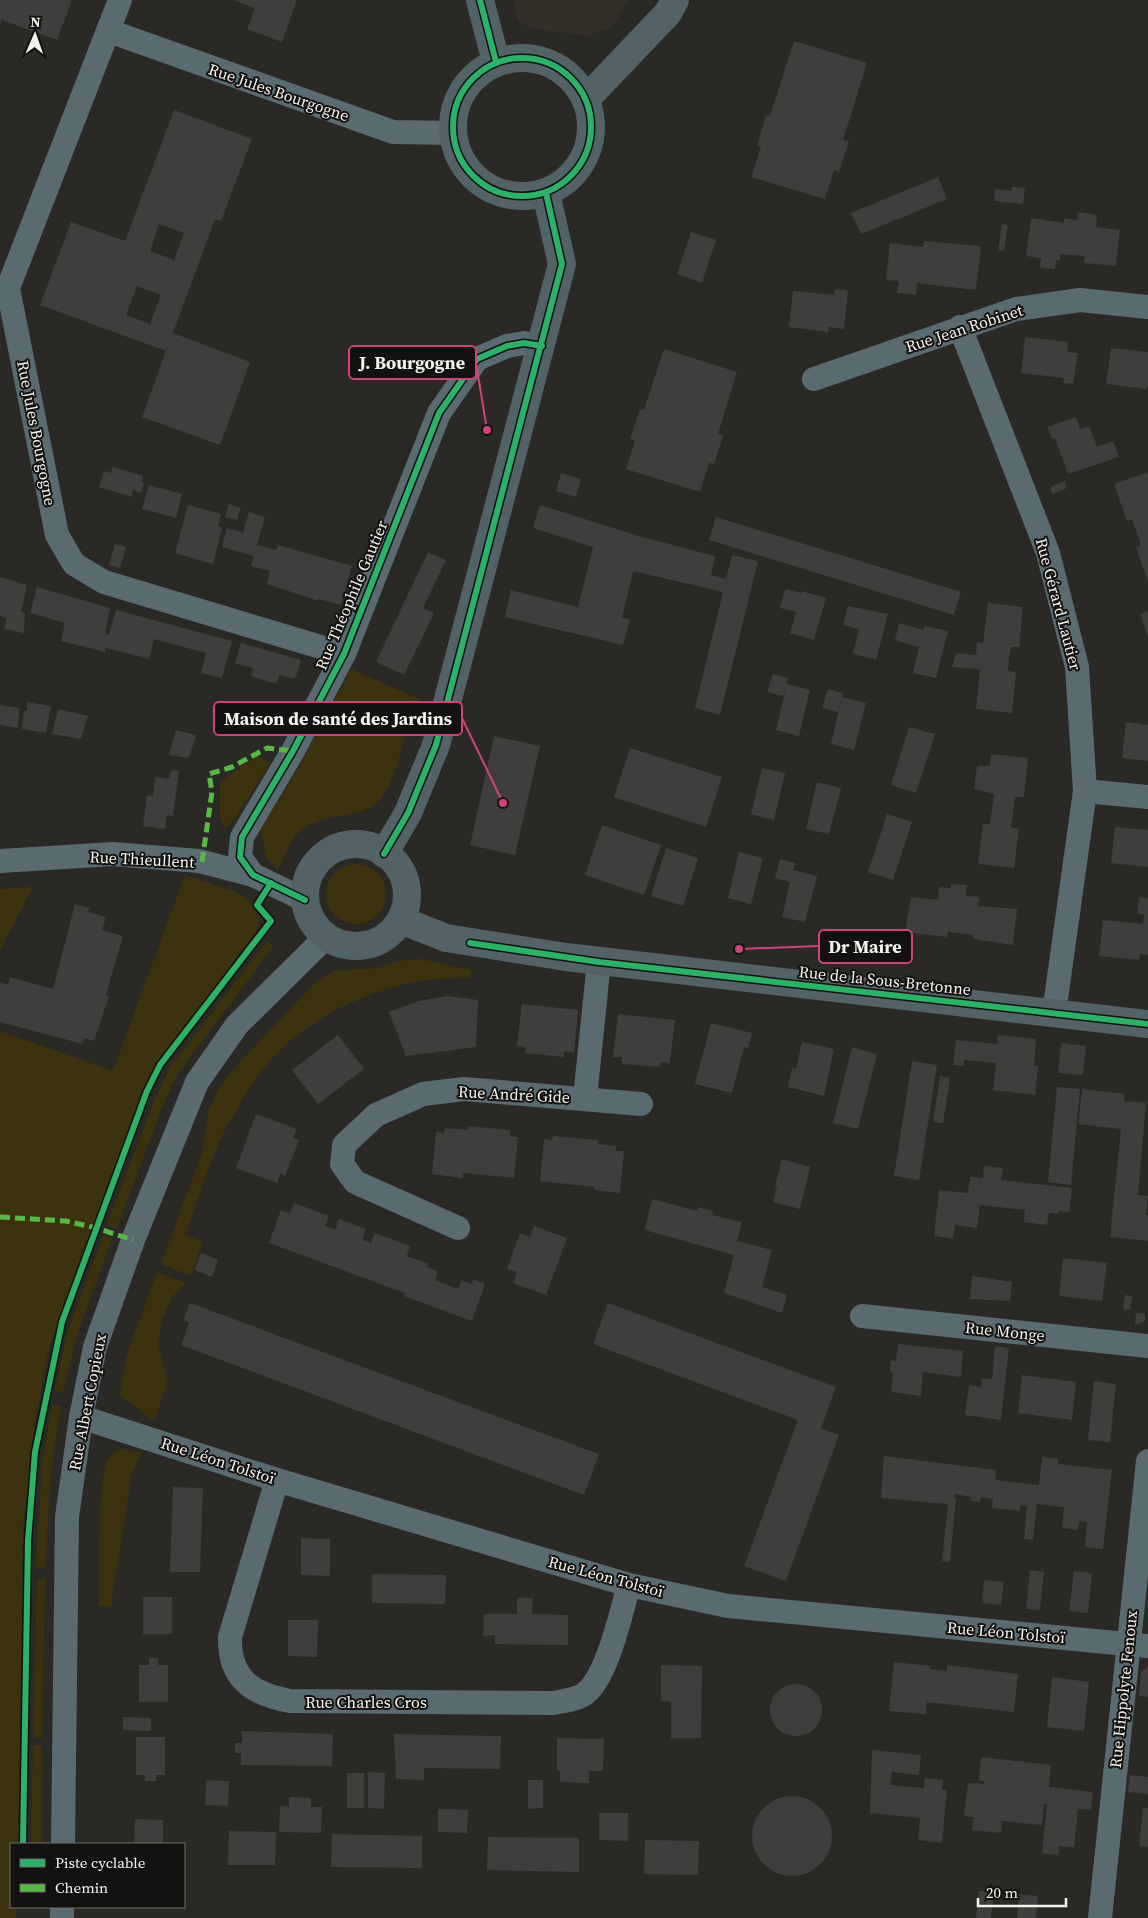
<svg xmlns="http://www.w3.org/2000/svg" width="1148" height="1918" font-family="'Source Serif 4',serif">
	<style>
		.built { fill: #333127 }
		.green { fill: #3c330e }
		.building { fill: #3f3e3c; fill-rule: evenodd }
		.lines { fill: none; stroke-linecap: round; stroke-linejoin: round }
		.street { stroke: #596a71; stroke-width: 24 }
		.secondary { stroke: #526267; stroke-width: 28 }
		.quiet { stroke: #58b947; stroke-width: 5; stroke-dasharray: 10 5; stroke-linecap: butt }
		.cycleway-casing { stroke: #131210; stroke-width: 9 }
		.cycleway { stroke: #2db169; stroke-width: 6 }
		.labels { text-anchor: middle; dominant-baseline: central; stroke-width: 4; stroke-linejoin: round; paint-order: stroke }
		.street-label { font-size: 16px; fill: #f3f2ef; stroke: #131210 }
		.leader { fill: none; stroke: #cc4479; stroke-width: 2 }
		.callout-dot { fill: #cc4479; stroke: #131210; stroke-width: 2 }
		.callout { fill: #131210; stroke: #cc4479; stroke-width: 2 }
		.callout-label { font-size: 18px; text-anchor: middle; font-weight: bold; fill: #f3f2ef }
	</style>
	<rect width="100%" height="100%" fill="#2a2926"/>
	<polygon class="built" points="514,0 629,0 612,27 587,36 531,28 518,21"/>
	<g class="green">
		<path d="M351,669L421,700C401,729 403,769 381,798C362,822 323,809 298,833C289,842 284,859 278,870L266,857L261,829L296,773Z"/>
		<polygon points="257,756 270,763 236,817 225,829 220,818 220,784 232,773"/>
		<circle cx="356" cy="894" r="30"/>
		<polygon points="185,875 238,893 250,901 261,920 257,930 159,1061 144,1088 49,1348 34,1427 23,1529 18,1844 11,1844 11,1907 16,1907 16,1918 0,1918 0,1031 113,1071"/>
		<polygon points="33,887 0,950 0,889"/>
		<polygon points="267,941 274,946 178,1073 163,1105 117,1228 107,1225 154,1101 171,1066"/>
		<path d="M420,959L471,970L470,977C452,979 432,978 414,982C367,992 317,1015 282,1048C259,1070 239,1104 224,1132C208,1164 198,1202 185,1235L203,1242L191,1276L161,1264L202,1153L208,1112L219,1088L237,1065L317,981L334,971L378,968L399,961Z"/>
		<polygon points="103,1236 112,1239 77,1335 63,1393 55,1391 67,1333"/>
		<polygon points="157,1272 186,1283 173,1296 163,1317 158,1343 168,1382 154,1421 120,1396 126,1358"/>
		<polygon points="52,1405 61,1406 52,1465 45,1568 36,1567 42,1464"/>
		<path d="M118,1449L142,1453L132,1472L111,1606H99C100,1576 96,1479 109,1457C111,1454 115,1451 118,1449Z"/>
		<polygon points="37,1579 45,1579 42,1738 33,1738"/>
		<polygon points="33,1745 42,1745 42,1844 31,1844"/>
	</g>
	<g class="building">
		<polygon points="0,0 72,0 57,40 2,20 0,25"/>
		<polygon points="233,0 297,0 282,42 247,29 255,8"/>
		<polygon points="794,41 867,63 843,140 849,141 839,172 834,170 825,199 751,177 761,147 757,146 766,115 770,116"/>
		<path d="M174,110L252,139L221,221L215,219L173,333L250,362L220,445L142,417L166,351L40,305L71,222L125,241ZM159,224L184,233L174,260L150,251ZM137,286L161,295L150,324L126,315Z"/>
		<polygon points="938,177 947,199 861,234 851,213"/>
		<polygon points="1012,187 1025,188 1023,204 994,201 995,189 1012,191"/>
		<polygon points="1078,212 1097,215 1096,227 1120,230 1116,266 1084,263 1085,256 1060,254 1060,260 1056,260 1055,269 1040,268 1041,258 1026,256 1031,218 1064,223 1064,218 1077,220"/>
		<polygon points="1002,224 1008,225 1004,251 998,251"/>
		<polygon points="691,232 716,240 702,283 677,274"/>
		<polygon points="924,241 981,246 976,290 917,283 916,295 897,293 899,281 886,280 890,243 923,247"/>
		<polygon points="835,289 848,290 844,329 829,327 828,332 789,327 793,291 834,295"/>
		<polygon points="1025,337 1068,342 1067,352 1078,353 1073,384 1063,383 1064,378 1021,373"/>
		<polygon points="1111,348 1148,352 1148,386 1146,389 1106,384"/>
		<polygon points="664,349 737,372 718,434 723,436 714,464 709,463 700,492 626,469 635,440 630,439 640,409 644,410"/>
		<polygon points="1076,417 1080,429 1089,426 1097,447 1113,441 1119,457 1068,474 1055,438 1052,439 1047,427"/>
		<polygon points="113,467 143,476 141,482 144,483 141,493 133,490 132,497 99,487 104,471 111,473"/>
		<polygon points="1148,472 1148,582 1136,547 1141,545 1132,519 1127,521 1114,484"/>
		<polygon points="561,473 581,479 576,497 556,491"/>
		<polygon points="1065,481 1067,488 1052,494 1050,487"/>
		<polygon points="149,485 182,494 176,518 142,509"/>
		<polygon points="229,504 241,508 237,520 225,517"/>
		<polygon points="188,505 221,514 218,526 222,528 213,564 175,553"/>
		<polygon points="540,505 642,537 715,556 711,575 718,577 726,579 732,555 758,561 720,715 695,708 723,592 633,571 622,618 630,619 623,645 505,617 511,590 578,607 593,547 533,528"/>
		<polygon points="249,512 265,517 257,545 276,550 278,545 352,566 341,605 319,599 319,601 267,584 270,571 251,566 254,556 222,547 227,528 243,532"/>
		<polygon points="716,517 961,592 954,615 709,540"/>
		<polygon points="115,544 126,547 120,568 109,565"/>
		<polygon points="428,552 446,560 423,608 434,613 404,675 376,662"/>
		<polygon points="0,577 27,585 21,612 25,613 24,633 4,629 7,618 0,616"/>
		<polygon points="37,587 110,608 105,634 109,635 116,610 232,641 222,678 201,673 206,653 154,639 149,659 106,648 105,652 61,641 65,623 30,613"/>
		<polygon points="785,589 801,593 802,591 826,598 814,640 790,633 796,612 780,608"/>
		<polygon points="988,603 1023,607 1019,647 1011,647 1009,659 1008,671 1016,672 1012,713 976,709 980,669 952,667 956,653 976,655 977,642 983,643"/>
		<polygon points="848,606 888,614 876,660 853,654 859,629 843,625"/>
		<polygon points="1148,611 1148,637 1140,614"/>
		<polygon points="899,623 923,630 924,626 948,631 936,678 913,673 919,647 895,640"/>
		<polygon points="241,643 301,660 295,679 279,675 276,684 251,676 253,668 235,663"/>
		<polygon points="773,674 788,678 786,684 810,690 799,736 776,730 786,687 783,696 767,692"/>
		<polygon points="828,689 843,693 838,712 822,708"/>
		<polygon points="842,697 866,703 854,750 831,744"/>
		<polygon points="27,702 51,706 46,733 22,729 24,711 27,711"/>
		<polygon points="0,705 19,708 18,728 0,725"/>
		<polygon points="58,709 88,716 81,739 52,734"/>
		<polygon points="1126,722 1148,725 1148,761 1122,758"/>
		<polygon points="909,727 935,734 916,793 891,785"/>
		<polygon points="176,730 196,735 189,758 169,755"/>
		<polygon points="494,736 540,746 515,855 470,845"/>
		<polygon points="630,748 722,777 706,827 614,797"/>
		<polygon points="991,754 1028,758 1024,797 1015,797 1011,827 1019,829 1014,868 978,864 983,824 990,824 994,794 974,789 977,766 990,766"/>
		<polygon points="762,768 785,773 774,820 751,814"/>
		<polygon points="171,770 179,771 173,816 167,815 165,829 143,826 147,795 153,796 155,777 169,779"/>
		<polygon points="817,782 841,788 829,834 806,829"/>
		<polygon points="887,814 912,822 893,880 868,872"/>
		<polygon points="602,825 661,845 644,895 585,875"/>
		<polygon points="1115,827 1148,830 1148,867 1111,863"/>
		<polygon points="666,848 698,858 683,906 651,896"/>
		<polygon points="739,852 763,858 751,904 728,898"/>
		<polygon points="780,859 795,863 793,870 817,876 805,922 782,917 790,882 775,878"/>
		<polygon points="951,884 967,885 966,896 979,897 978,906 1017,909 1013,945 973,939 973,935 948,932 947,937 905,932 911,897 938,900 939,887 951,888"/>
		<polygon points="1139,897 1148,898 1148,955 1140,954 1139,960 1099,956 1103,920 1143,924 1144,915 1137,913"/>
		<polygon points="75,904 90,908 88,912 106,917 102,930 123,936 106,995 109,996 94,1041 84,1038 83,1044 0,1022 0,982 8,985 10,977 53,989"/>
		<polygon points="448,996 478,1000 476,1047 406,1056 389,1012 419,1001"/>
		<polygon points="522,1004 578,1010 574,1053 564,1051 564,1057 525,1053 526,1047 517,1046"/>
		<polygon points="618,1014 675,1020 670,1063 661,1062 660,1067 622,1064 622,1057 613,1057"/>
		<polygon points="711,1023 752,1033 748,1048 744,1047 732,1093 695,1084"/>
		<polygon points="338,1035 364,1069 318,1104 292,1070"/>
		<polygon points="998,1035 1036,1039 1034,1066 1038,1066 1035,1095 993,1090 996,1063 964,1060 964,1066 953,1065 956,1040 997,1044"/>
		<polygon points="802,1042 834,1049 824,1096 788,1087 792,1068 796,1069"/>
		<polygon points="1061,1043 1086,1046 1083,1075 1058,1073"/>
		<polygon points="852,1047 877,1054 858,1129 833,1123"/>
		<polygon points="912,1061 937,1065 919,1180 894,1176"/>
		<polygon points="940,1076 950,1078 943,1123 933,1122"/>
		<polygon points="1057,1087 1080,1089 1071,1185 1048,1182"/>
		<polygon points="1082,1089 1125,1094 1124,1101 1146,1103 1138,1195 1148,1196 1146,1215 1148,1215 1148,1241 1110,1237 1121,1129 1078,1124"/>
		<polygon points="256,1114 297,1129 293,1138 299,1140 285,1176 280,1174 277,1183 236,1168"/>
		<polygon points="468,1126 510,1130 510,1136 518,1137 514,1178 463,1173 463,1178 432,1174 436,1132 444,1133 445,1128 467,1130"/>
		<polygon points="553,1136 598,1140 598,1144 616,1146 616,1151 624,1151 620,1193 594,1190 594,1187 540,1181 544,1139 552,1140"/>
		<polygon points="782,1159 810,1167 800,1209 773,1202 777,1187 775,1186"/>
		<polygon points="984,1166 1003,1168 1001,1180 1072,1188 1069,1212 1059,1211 1058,1214 1049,1213 1047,1225 1024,1222 1025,1210 980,1205 977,1228 955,1225 953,1239 934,1236 939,1190 968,1193 970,1177 983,1178"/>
		<polygon points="652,1199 698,1211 698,1207 713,1211 712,1215 742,1222 737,1241 772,1250 762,1287 787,1295 782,1313 724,1293 734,1255 645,1230"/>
		<polygon points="294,1203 329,1216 325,1226 335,1230 339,1219 366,1229 362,1239 371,1243 375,1233 410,1246 407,1256 429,1264 427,1267 438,1271 435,1280 458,1289 462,1280 472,1284 473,1279 485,1284 472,1321 404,1296 405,1293 269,1243 281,1210 290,1213"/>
		<polygon points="534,1226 567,1238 546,1295 513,1283 517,1272 507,1269 520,1233 530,1237"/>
		<polygon points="201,1253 218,1260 212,1277 195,1270"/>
		<polygon points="1063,1258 1107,1263 1102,1301 1059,1296"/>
		<polygon points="972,1276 1012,1282 1010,1301 970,1299"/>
		<polygon points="1125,1295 1132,1296 1130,1310 1123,1309"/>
		<polygon points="190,1303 599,1454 584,1495 181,1345 189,1323 183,1320"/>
		<polygon points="608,1303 836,1387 821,1428 839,1435 786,1581 744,1566 798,1420 593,1344"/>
		<polygon points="1136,1313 1145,1314 1145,1321 1135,1325"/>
		<polygon points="898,1344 963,1351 961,1377 923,1372 921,1396 891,1392 893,1374 890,1370 891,1360 896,1361"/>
		<polygon points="995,1346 1009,1348 1001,1420 965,1415 969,1385 981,1387 982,1378 992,1379"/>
		<polygon points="1022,1375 1076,1382 1072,1420 1018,1413"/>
		<polygon points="1094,1381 1116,1384 1110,1442 1088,1440"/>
		<polygon points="884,1456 996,1470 995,1480 1039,1485 1042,1457 1058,1459 1058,1464 1112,1470 1103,1549 1085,1547 1087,1522 1079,1521 1078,1530 1062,1528 1064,1507 1037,1504 1033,1540 1024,1539 1027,1506 1020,1505 1020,1511 992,1508 993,1499 981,1497 980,1502 971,1501 971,1497 954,1494 954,1498 956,1498 950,1562 942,1561 948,1504 881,1498"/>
		<polygon points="173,1487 203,1488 200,1572 170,1572"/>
		<polygon points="301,1538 330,1539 330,1576 301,1575"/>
		<polygon points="1030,1570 1044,1572 1040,1610 1026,1609"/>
		<polygon points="1074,1571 1092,1573 1088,1613 1069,1611"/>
		<polygon points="372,1574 446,1575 445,1604 372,1603"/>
		<polygon points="984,1580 1004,1582 1001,1605 982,1603"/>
		<rect x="143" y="1597" width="29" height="37"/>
		<polygon points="517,1598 533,1598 532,1614 568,1615 568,1645 495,1644 495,1635 483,1636 484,1614 517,1614"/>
		<polygon points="288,1620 318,1620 317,1657 288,1656"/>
		<polygon points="149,1658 158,1658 158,1665 168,1665 168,1702 139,1702 139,1665 149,1665"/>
		<polygon points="894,1662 931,1666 930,1669 947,1671 947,1665 1018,1674 1014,1712 927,1702 926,1714 889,1711"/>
		<polygon points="661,1665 702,1666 701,1738 671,1738 671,1702 661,1701"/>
		<polygon points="1148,1666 1148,1697 1139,1696 1141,1672"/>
		<polygon points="1052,1677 1089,1682 1084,1731 1047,1727"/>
		<circle cx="796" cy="1710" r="26"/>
		<polygon points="123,1717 151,1718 151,1731 123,1730"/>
		<polygon points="242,1731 333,1734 332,1766 241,1765 241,1753 235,1753 235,1743 242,1743"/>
		<polygon points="394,1734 501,1736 500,1769 424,1768 424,1780 396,1779"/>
		<polygon points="136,1737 165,1737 165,1775 156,1775 156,1781 145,1781 145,1775 136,1775"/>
		<polygon points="557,1738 604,1739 603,1771 589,1771 589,1783 560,1782 560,1771 557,1771"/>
		<polygon points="872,1750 921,1755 919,1775 892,1772 890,1785 924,1788 925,1778 943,1780 942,1790 947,1790 942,1843 918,1840 920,1818 870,1813"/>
		<polygon points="981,1757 1051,1765 1049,1787 1093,1792 1091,1810 1078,1809 1074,1847 1059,1846 1058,1855 1042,1853 1047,1804 1044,1804 1042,1825 1002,1821 1001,1833 972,1830 974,1817 964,1816 968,1783 984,1784 984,1781 979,1780"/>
		<polygon points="368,1772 385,1773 384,1809 368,1808"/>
		<rect x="347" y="1773" width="17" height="35"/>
		<polygon points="1130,1775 1148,1777 1148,1794 1128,1792"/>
		<polygon points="206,1780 229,1781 228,1806 205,1805"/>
		<polygon points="528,1780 543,1780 543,1808 528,1809"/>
		<circle cx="792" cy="1836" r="40"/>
		<polygon points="289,1797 311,1798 311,1807 322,1807 321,1833 279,1832 280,1806 289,1807"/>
		<polygon points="1143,1808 1148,1808 1148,1847 1139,1846"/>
		<polygon points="438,1809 468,1810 467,1833 438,1832"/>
		<polygon points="599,1813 628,1813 628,1841 599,1840"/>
		<polygon points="135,1819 163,1820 163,1844 134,1844"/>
		<polygon points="229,1831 276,1832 275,1865 228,1865"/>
		<polygon points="332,1834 422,1836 422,1868 331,1867"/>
		<polygon points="488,1837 579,1838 579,1872 487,1870"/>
		<polygon points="645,1840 699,1841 698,1875 644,1874"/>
		<polygon points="979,1891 994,1892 991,1918 976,1918"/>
		<polygon points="1019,1894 1038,1896 1036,1918 1017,1918"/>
	</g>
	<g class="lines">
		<g class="street">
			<polyline points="120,0 8,288 57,535 74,564 104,582 344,654"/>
			<polyline points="109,31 393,132 453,133"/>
			<polyline points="960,327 1048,553 1077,667 1085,791 1054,1013"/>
			<polyline points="814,379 1016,309 1080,300 1148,307"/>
			<polyline points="1085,791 1148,797"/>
			<polyline points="0,861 113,854 199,861 253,875"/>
			<polyline points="305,900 253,875 240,857 242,837 293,751 344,654 439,413 477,359 507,346 524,343 542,346"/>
			<polyline points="585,1098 599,962"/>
			<polyline points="458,1228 355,1182 342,1164 344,1145 376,1115 423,1094 464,1089 641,1104"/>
			<polyline points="862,1316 1148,1346"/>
			<polyline points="81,1417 277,1480 629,1585 728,1606 1148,1646"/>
			<path d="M277,1480L230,1637C229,1679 252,1694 290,1701L553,1703C563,1701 575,1700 583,1695C607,1680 621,1612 629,1585"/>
			<polyline points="63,1844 67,1517 81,1417 95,1347 133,1240 197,1082 237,1025 326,937"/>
			<polyline points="62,1918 62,1907"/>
			<polyline points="1100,1918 1148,1461"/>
		</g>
		<g class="secondary">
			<polyline points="480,0 496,62"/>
			<circle cx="522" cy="127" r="69"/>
			<polyline points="586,99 668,13 675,0"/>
			<circle cx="356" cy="895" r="51"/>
			<polyline points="384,854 408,813 436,745 562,264 546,193"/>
			<polyline points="401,920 446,938 566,957 1148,1024"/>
		</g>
		<g class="quiet">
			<polyline points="202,862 212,792 209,774 232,767 267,748 293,751"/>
			<polyline points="0,1217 66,1221 96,1228 133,1240"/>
		</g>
		<g class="cycleway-casing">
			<g id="cycleway">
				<polyline points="480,0 496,62"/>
				<circle cx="522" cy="127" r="69"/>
				<polyline points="384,854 408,813 436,745 562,264 546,193"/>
				<polyline points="305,900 253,875 240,857 242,837 293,751 344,654 439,413 477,359 507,346 524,343 542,346"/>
				<polyline points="470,943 599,962 1148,1024"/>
				<polyline points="23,1844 28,1541 35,1452 62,1322 147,1091 160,1065 271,921 257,905 271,883"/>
			</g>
		</g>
		<use href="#cycleway" class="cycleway"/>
	</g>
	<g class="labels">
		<g class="street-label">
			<text transform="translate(279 92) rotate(19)">Rue Jules Bourgogne</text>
			<text transform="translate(964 328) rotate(-18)">Rue Jean Robinet</text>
			<text transform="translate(37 433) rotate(79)">Rue Jules Bourgogne</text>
			<text transform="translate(351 595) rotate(-67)">Rue Théophile Gautier</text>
			<text transform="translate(1059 604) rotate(75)">Rue Gérard Lautier</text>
			<text transform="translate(142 859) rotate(3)">Rue Thieullent</text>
			<text transform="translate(885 980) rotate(6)">Rue de la Sous-Bretonne</text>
			<text transform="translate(514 1094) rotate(3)">Rue André Gide</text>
			<text transform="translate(1005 1331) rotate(6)">Rue Monge</text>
			<text transform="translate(87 1402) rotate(-79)">Rue Albert Copieux</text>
			<text transform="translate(218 1460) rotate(18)">Rue Léon Tolstoï</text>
			<text transform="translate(606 1576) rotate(15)">Rue Léon Tolstoï</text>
			<text transform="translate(1006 1632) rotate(5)">Rue Léon Tolstoï</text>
			<text transform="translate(1123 1689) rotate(-84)">Rue Hippolyte Fenoux</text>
			<text x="366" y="1702">Rue Charles Cros</text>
		</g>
	</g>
	<path class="leader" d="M487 430L476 363M503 803L462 718M739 949L819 946"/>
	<g class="callout-dot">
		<circle cx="487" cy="430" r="5"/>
		<circle cx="503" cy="803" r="5"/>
		<circle cx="739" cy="949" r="5"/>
	</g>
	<g class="callout">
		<rect x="349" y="346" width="127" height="33" rx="5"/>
		<rect x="214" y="702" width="248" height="33" rx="5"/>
		<rect x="819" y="930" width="93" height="33" rx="5"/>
	</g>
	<g class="callout-label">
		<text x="412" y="369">J. Bourgogne</text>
		<text x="338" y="725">Maison de santé des Jardins</text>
		<text x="865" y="953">Dr Maire</text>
	</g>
	<rect x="10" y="1843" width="175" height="65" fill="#131210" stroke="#6d6c69"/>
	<rect x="20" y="1859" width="25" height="8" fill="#2db169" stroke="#6d6c69"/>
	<text x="55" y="1868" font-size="15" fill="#f3f2ef">Piste cyclable</text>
	<rect x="20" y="1884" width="25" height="8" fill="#58b947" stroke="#6d6c69"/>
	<text x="55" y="1893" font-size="15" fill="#f3f2ef">Chemin</text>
	<g transform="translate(35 35) rotate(2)" stroke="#131210" stroke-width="4" paint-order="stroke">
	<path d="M0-4L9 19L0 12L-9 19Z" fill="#f3f2ef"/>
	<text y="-8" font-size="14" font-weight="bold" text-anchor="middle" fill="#f3f2ef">N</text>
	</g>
	<path d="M978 1898v8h88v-8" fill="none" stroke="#f3f2ef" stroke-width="2.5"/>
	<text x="986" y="1898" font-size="15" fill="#f3f2ef" stroke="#131210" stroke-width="4" paint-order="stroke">20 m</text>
</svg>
